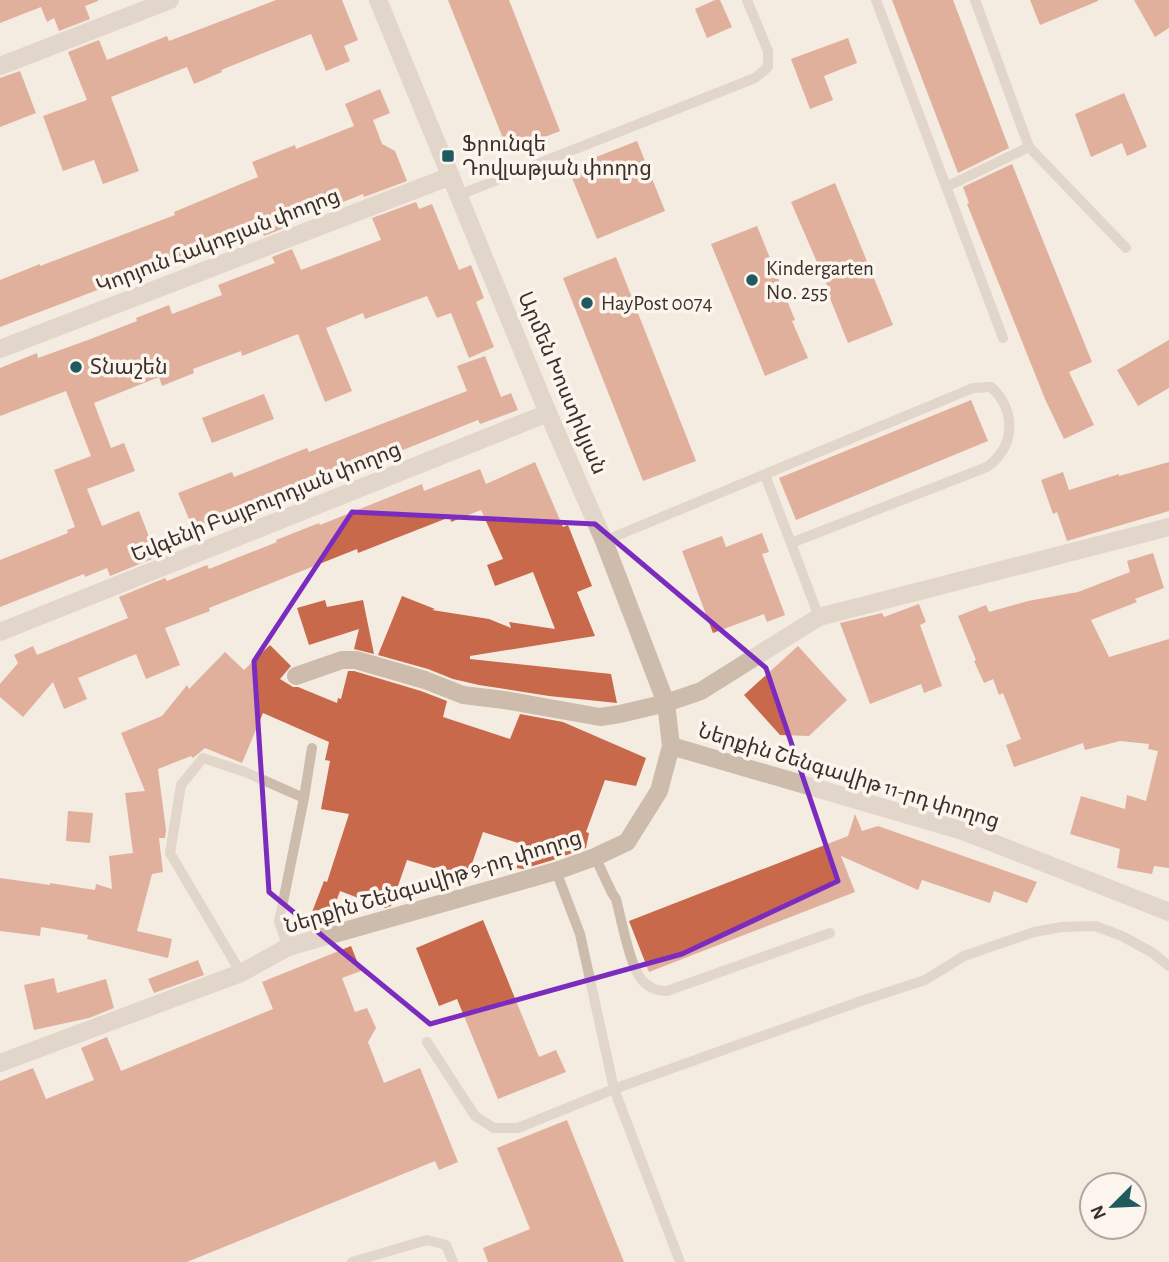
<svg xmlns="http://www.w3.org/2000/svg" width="1169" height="1262" font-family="'Alegreya Sans','Noto Sans Armenian',sans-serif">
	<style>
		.building { fill: #c8694b }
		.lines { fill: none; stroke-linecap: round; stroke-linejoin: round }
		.service { stroke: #cdbbac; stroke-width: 10 }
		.minor { stroke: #cdbbac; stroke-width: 18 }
		.tertiary { stroke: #cdbbac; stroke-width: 18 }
		.marked { fill: none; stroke: #7b2cbf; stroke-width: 5; stroke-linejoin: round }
		.poi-dot { fill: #1f5a5e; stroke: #fbf5ee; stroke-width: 2.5 }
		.labels { text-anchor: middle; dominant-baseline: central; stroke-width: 7; stroke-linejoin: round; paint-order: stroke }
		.poi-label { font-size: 21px; fill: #3b302b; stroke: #fbf5ee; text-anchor: start }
		.street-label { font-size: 21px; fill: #3b302b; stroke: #fbf5ee }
	</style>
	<rect width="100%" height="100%" fill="#f4ebe1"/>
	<g class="building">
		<polygon points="0,0 98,0 98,1 85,6 90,19 59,31 54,18 47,22 41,7 0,23"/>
		<polygon points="276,0 342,0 358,40 344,46 350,61 326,71 311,34 221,70 222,72 194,84 187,67 111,97 139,171 103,184 94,160 63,171 43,116 87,100 68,52 99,40 107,60 167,36 169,41"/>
		<polygon points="448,0 509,0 560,131 508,151"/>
		<polygon points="715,0 720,0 732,27 707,38 695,9"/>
		<polygon points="892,0 953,0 1009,148 958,173"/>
		<polygon points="1030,0 1098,0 1098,1 1040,25"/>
		<polygon points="1134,0 1169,0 1169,28 1155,37"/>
		<polygon points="848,38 857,63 824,76 833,100 810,109 791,59"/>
		<polygon points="20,71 36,113 0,127 0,78"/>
		<polygon points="380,89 390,113 373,120 382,144 395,151 407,181 364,197 363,194 326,209 325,206 282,222 284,228 264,236 261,228 0,327 0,280 40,264 40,266 175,215 174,212 258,177 252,162 295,145 296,149 354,126 345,104"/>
		<polygon points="1124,93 1147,147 1127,156 1122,143 1091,157 1075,114"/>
		<polygon points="637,141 665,211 597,239 568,168"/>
		<polygon points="1012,164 1092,362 1069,372 1094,425 1064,439 1045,399 967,204 969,203 963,187"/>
		<polygon points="835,183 893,325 848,343 827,291 829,290 791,202"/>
		<polygon points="416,202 419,209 432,204 459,270 471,265 484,298 476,302 494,347 469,358 451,313 437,318 427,296 365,319 363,313 326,328 352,391 325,402 298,334 242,356 241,351 193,369 194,373 162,386 159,377 94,403 111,448 124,443 135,471 87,489 102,526 139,511 157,557 110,576 107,568 85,577 84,574 0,607 0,560 68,533 67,530 75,527 54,470 91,456 66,391 0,416 0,368 37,353 38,358 88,340 137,321 136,318 169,305 172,314 222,295 218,285 275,263 272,257 292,249 301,270 381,240 372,218"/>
		<polygon points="757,226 795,320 792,321 808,358 765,376 711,244"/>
		<polygon points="616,257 696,461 643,481 563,278"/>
		<polygon points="1169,340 1169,388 1138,406 1117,370"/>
		<polygon points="485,356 501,397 511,393 518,410 480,424 478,420 195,533 178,493 232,472 234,477 307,448 309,452 467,391 457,366"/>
		<polygon points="264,394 274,419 212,443 202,418"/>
		<polygon points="971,400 988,441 796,520 779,478"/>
		<polygon points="535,462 563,527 568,525 592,586 577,592 595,636 470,656 470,659 611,674 617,703 549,696 479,685 453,679 428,669 378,655 402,596 435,609 432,610 489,619 511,628 509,622 555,629 533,572 495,586 487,565 503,559 481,510 451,522 450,517 358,553 357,549 209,608 210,611 165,628 180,665 146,679 136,654 78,678 87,699 64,709 53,682 23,717 0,697 0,684 18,663 14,655 33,646 37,655 128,618 119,597 165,578 167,581 207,565 209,569 277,542 276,540 319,523 320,525 422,484 424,491 480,469 486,484"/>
		<polygon points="1169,462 1169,511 1067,541 1057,512 1053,514 1041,480 1063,472 1069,490 1119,474 1119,476"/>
		<polygon points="762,533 769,552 762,554 785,615 767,622 764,614 713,633 682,551 722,536 726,547"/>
		<polygon points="1153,553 1164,588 1135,599 1137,602 1091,620 1109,657 1169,639 1169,868 1154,866 1152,874 1117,868 1120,849 1070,834 1081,796 1125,809 1127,795 1146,801 1158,751 1148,749 1149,744 1120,741 1085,750 1083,743 1014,767 1006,745 1021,739 1003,693 999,695 993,679 984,683 974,661 976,660 958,616 986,605 989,612 1028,601 1078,592 1130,572 1127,561"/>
		<polygon points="325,600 327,607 363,600 374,654 354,649 359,629 309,645 297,608"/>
		<polygon points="919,604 926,622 920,625 942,686 924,693 921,684 870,704 840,623 882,613 884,617"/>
		<polygon points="270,645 291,666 280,679 293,687 298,687 337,703 338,698 341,699 348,671 354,671 421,691 447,701 443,717 510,739 520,714 563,722 646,758 636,786 605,780 586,832 589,833 586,848 553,860 523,869 517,868 518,843 483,832 467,878 407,860 391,906 385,908 340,891 328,924 323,925 309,920 324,881 327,882 349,814 321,809 330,761 325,760 329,742 263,713 242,763 205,748 193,758 191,756 158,769 166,830 165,838 159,838 163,872 152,874 137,931 172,939 168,958 87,939 88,935 41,927 40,936 0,931 0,878 50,885 50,883 95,890 96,884 112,889 109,856 133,853 125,793 145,791 121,733 162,716 187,685 189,689 225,652 244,670"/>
		<polygon points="798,646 847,700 809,736 780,735 744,695"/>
		<polygon points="68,811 93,813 90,843 66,841"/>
		<polygon points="855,814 862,831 878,826 1037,882 1027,903 994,891 990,903 922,880 918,890 841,856 855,892 649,972 629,921 848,836"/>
		<polygon points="483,920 539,1057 556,1050 566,1072 498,1099 457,999 439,1006 416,948"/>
		<polygon points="351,946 361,971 342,978 355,1012 367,1008 376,1028 368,1042 384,1083 420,1068 458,1162 439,1170 435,1161 187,1262 0,1262 0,1081 33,1068 46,1099 94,1080 81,1048 107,1037 121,1071 273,1009 262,982"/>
		<polygon points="198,960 204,975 154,993 148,979"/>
		<polygon points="54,978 57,993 106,979 114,1008 89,1018 34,1030 24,985"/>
		<polygon points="567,1120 624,1262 488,1262 483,1248 530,1229 497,1148"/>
	</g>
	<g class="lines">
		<g class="service">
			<polyline points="876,0 1003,338"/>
			<polyline points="975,0 1029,147 1126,248"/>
			<polyline points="946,187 1029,147"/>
			<polyline points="459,195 755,78 768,67 768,51 747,0"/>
			<polyline points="765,475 819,617"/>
			<path d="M604,541L973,388L991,387C1016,410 1016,446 987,467L791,543"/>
			<polyline points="304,798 312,748"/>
			<path d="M595,857L612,893L616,899C621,918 630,967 642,980C648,987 657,991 667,991L830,933"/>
			<polyline points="556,871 580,934 614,1089 680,1262"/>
			<polyline points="241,973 170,853 181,785 203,758 245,772 304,798 279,922 288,947"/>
			<polyline points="427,1042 475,1116 494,1128 518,1128 614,1089 861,1001 925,980 964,956 1034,932 1062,927 1095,926 1122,936 1153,953 1169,966"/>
			<polyline points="352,1262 427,1240 446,1245 453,1262"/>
		</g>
		<g class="minor">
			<polyline points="0,349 451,176"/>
			<polyline points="0,632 548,413"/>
			<polyline points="296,676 342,660 356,660 425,680 463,695 504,700 600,717 620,714 666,703 701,691 819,617 1169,527"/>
			<polyline points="671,746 963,831 1169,912"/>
			<polyline points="0,1063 241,973 288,947 556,871 595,857 627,842 659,791 671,746 666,703 604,541 548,413 378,0"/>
		</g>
		<polyline class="tertiary" points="0,66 170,0"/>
	</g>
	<path d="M0 0H1169V1262H0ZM352,512L595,524L766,668L838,881L682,954L430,1024L269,892L254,661Z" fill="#f4ebe1" fill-opacity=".55" fill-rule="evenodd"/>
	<path class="marked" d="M352,512L595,524L766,668L838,881L682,954L430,1024L269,892L254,661Z"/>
	<g class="poi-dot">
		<rect x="441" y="149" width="14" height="14" rx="3.5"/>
		<circle cx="752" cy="280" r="7"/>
		<circle cx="587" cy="303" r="7"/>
		<circle cx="76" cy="367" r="7"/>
	</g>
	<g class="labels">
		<g class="poi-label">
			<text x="462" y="144">Ֆրունզե<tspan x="462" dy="24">Դովլաթյան փողոց</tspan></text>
			<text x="766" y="268">Kindergarten<tspan x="766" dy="24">Nօ․ 255</tspan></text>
			<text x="601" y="303">HayPost 0074</text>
			<text x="90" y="367">Տնաշեն</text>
		</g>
		<g class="street-label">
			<text transform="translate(218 241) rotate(-21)">Կորյուն Հակոբյան փողոց</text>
			<text transform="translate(562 383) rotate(67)">Արմեն Խոստիկյան</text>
			<text transform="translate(266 502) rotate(-22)">Եվգենի Բայբուրդյան փողոց</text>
			<text transform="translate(849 776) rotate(17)">Ներքին Շենգավիթ 11-րդ փողոց</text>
			<text transform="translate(433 882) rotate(-17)">Ներքին Շենգավիթ 9-րդ փողոց</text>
		</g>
	</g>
	<g transform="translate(1113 1206) rotate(246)"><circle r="33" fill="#fbf5ee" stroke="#aea6a0" stroke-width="2"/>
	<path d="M0-5L12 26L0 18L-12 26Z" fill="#1f5a5e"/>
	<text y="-10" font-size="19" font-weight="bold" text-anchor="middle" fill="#3b302b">N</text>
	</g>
</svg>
